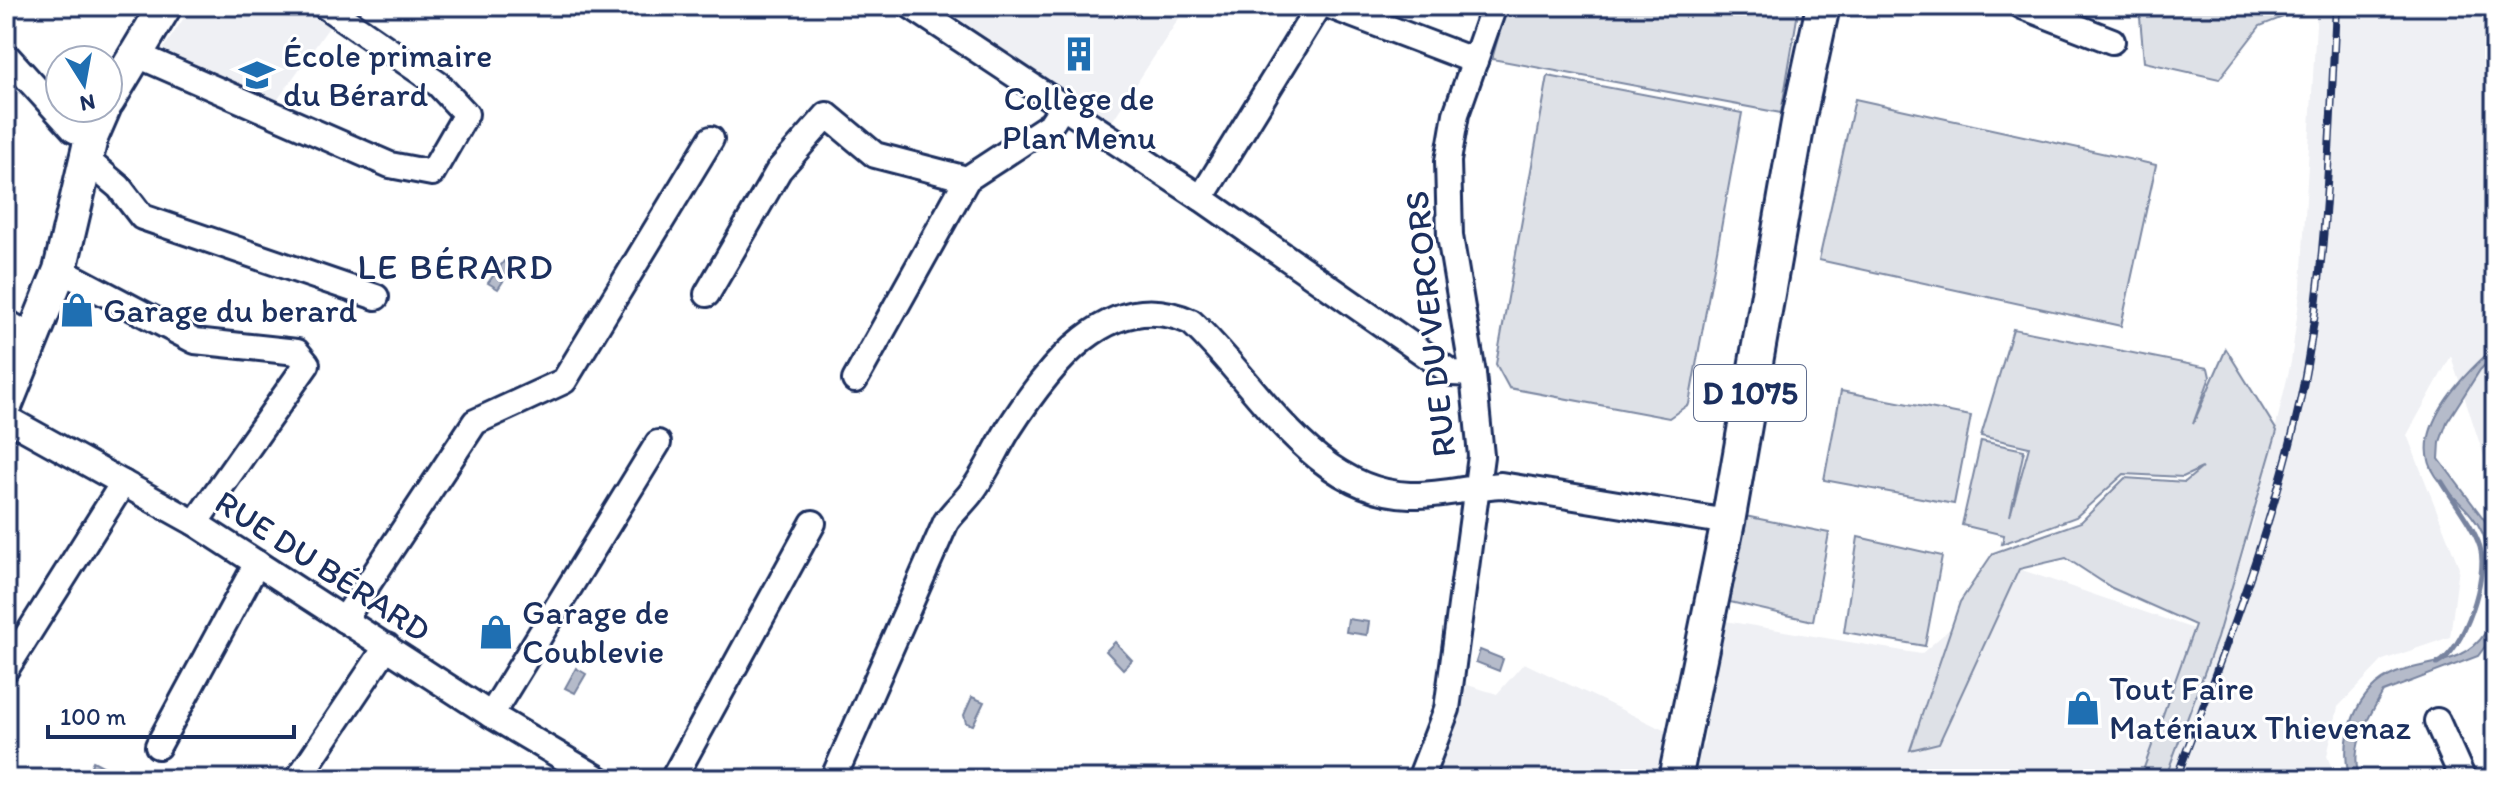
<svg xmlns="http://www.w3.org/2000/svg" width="2501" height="785" font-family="Itim,sans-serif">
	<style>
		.built { fill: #eff0f4 }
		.green { fill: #dee1e7; stroke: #7c88a2; stroke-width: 2 }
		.water { fill: #b5bbca; stroke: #77839f; stroke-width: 2 }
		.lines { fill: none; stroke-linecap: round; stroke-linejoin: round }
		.shore { stroke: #596789; stroke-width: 2 }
		.stream { stroke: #77839f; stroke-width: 5 }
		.minor-casing { stroke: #1b2f5e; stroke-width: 30 }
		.major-casing { stroke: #1b2f5e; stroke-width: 38 }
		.minor { stroke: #fff; stroke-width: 24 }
		.major { stroke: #fff; stroke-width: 32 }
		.rail-casing { stroke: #1b2f5e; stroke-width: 8 }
		.rail { stroke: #fff; stroke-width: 5; stroke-dasharray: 15; stroke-linecap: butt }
		.labels { text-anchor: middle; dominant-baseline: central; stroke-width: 6; stroke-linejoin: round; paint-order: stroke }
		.shield { fill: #fff; stroke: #5f6d8e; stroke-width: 2 }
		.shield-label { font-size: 32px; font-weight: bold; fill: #1b2f5e }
		.poi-label { font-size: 34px; fill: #1b2f5e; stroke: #fff; text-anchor: start }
		.street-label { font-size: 34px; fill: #1b2f5e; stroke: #fff }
		.neighbourhood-label { font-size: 36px; letter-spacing: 2px; fill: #1b2f5e; stroke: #fff }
	</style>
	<rect width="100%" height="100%" fill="#fff"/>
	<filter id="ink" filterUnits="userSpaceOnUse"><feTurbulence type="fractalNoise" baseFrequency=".0125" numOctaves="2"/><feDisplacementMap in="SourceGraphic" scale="16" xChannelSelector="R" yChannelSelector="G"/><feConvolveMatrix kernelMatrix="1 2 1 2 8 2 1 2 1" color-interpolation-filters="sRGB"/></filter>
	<g filter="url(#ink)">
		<g class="built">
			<polygon points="192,6 313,6 334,20 276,102 163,49"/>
			<polygon points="940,6 1187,6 1111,123"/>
			<polygon points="2317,6 2495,6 2495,490 2451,356 2407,435 2459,567 2450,637 2383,660 2338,707 2327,756 2336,779 1671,779 1704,744 1719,620 1921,654 2019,569 2217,637 2254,519 2291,362 2301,286"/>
			<polygon points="1524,663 1668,732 1659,779 1429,779 1448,742 1458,682 1497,694"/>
		</g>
		<g class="green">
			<polygon points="1507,6 1799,6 1781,113 1492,59"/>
			<polygon points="2139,6 2311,6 2260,26 2219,79 2144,62"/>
			<polygon points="1548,76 1742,113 1689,404 1669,418 1509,388 1496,364"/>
			<polygon points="1855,99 2156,165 2121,326 1819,260"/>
			<polygon points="2013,329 2208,368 2210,377 2193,424 2226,349 2277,431 2217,638 2165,779 2140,779 2195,625 2112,588 2066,558 2019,569 1939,743 1910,750 1960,602 1993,553 2081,522 2125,478 2185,482 2202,468 2183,477 2124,474 2076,517 2002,544 2004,535 1962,525 1981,441 2024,450 2010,516 2029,447 1981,436"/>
			<polygon points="1841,391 1971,416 1954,504 1824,480"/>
			<polygon points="1745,516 1829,533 1813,621 1730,602"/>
			<polygon points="1858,537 1942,556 1925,646 1844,632"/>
		</g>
		<g class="water">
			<polygon points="504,261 513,266 498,289 488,283"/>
			<path d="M2495,347V355L2480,370L2447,422L2440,442L2439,459L2492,530L2495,633L2478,656L2383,692C2368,719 2348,748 2360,779H2350C2338,739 2356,689 2396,673C2427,661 2465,665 2485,633C2488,613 2489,551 2483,534C2473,510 2450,497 2436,476C2406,432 2464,374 2495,347Z"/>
			<polygon points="1348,619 1369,622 1367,635 1346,632"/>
			<polygon points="1115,642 1132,660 1123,669 1106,651"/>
			<polygon points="1480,650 1503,659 1499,671 1476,662"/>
			<polygon points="576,668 586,674 575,693 565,688"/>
			<polygon points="972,697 984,702 973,725 966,723 964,715"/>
			<polygon points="93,761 118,774 116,779 101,779 88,772"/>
		</g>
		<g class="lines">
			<polyline class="shore" points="2495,538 2495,620"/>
			<path class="stream" d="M2437,664C2464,651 2489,575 2480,547C2473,525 2454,502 2442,482"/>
			<g class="minor-casing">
				<g id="minor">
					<polyline points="911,6 1201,198 1452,373 1473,374"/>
					<polyline points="1330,6 1475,61"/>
					<polyline points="2022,6 2112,41"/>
					<polyline points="135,54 390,165 432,173 466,114 438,84 325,6"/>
					<polyline points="6,55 74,130 91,138"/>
					<polyline points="88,161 119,187 142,217 376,297"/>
					<polyline points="1201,198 1319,6"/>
					<polyline points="60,270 195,341 297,352 307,364 195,523"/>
					<polyline points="707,294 779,170 827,115 875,155 967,179"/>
					<polyline points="6,322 31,337"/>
					<polyline points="855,380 967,179 1051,124 1063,106"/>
					<polyline points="6,418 195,523 491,715 599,779"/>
					<polyline points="344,620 475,422 564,381 711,139"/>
					<polyline points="6,669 123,483"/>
					<polyline points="491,715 658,443"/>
					<polyline points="2437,721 2463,779"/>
					<polyline points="158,746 257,563"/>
					<polyline points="298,779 387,646"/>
					<polyline points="673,779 813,523"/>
					<path d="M833,779L946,522C953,512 962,504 970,494C985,475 995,451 1008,430C1047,369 1109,284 1191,322C1256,381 1311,492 1410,495C1442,496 1470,487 1501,485L1728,522"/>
					<polyline points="1420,779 1447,709 1481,456 1473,374 1450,236 1448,161 1456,114 1494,6"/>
				</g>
			</g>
			<g class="major-casing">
				<g id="major">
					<polyline points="108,101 165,6"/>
					<polyline points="6,404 60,270 91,138 104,108"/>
					<polyline points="1675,779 1728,522 1799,117 1823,6"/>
				</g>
			</g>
			<use href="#minor" class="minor"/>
			<use href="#major" class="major"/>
			<g class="rail-casing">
				<path id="rail" d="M2176,779C2219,664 2265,548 2294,428C2327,291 2329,147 2336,6"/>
			</g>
			<use href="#rail" class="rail"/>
		</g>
	</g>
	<defs>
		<g id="building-bare" transform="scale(2.76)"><path d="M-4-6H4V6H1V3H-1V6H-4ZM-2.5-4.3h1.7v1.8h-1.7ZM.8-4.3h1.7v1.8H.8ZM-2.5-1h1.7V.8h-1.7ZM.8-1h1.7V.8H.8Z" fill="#1f6fb2" stroke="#fff" stroke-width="2.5" paint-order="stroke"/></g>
		<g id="school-bare" transform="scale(2.76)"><path d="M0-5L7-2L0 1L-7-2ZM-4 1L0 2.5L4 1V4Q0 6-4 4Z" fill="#1f6fb2" stroke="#fff" stroke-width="2.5" paint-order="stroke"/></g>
		<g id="shop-bare" transform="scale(2.76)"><path d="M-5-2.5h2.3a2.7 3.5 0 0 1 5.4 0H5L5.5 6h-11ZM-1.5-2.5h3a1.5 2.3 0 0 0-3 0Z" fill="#1f6fb2" stroke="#fff" stroke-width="2.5" paint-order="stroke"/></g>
	</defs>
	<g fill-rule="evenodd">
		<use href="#building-bare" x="1079" y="54"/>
		<use href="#school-bare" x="257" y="75"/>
		<use href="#shop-bare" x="77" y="310"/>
		<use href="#shop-bare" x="496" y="632"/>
		<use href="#shop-bare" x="2083" y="708"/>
	</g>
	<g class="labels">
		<rect class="shield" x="1694" y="365" width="112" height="56" rx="6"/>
		<g class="shield-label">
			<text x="1750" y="393">D 1075</text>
		</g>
		<g class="poi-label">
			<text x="283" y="55">École primaire<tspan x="283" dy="39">du Bérard</tspan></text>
			<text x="1079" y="98" text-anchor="middle">Collège de<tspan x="1079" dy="39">Plan Menu</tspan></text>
			<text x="103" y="310">Garage du berard</text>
			<text x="522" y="612">Garage de<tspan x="522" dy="39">Coublevie</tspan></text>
			<text x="2109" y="688">Tout Faire<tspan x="2109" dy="39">Matériaux Thievenaz</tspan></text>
		</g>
		<g class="street-label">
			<text transform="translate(1430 324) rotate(-96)">RUE DU VERCORS</text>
			<text transform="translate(323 566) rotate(33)">RUE DU BÉRARD</text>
		</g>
		<g class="neighbourhood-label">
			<text x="456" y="266">LE BÉRARD</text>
		</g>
	</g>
	<rect width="2501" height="785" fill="none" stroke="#fff" stroke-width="32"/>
	<rect x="16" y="16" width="2469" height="753" fill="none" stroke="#1b2f5e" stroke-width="3" filter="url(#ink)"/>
	<g transform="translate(84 84) rotate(169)"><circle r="38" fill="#ffffff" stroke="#a4acbf" stroke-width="2"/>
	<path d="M0-6L14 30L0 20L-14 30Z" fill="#1f6fb2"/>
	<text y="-12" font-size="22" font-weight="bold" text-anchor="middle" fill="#1b2f5e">N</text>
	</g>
	<path d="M48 725v12h246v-12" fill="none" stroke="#1b2f5e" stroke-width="4"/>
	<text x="60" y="725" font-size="24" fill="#1b2f5e" stroke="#ffffff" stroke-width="6" paint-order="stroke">100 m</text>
</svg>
